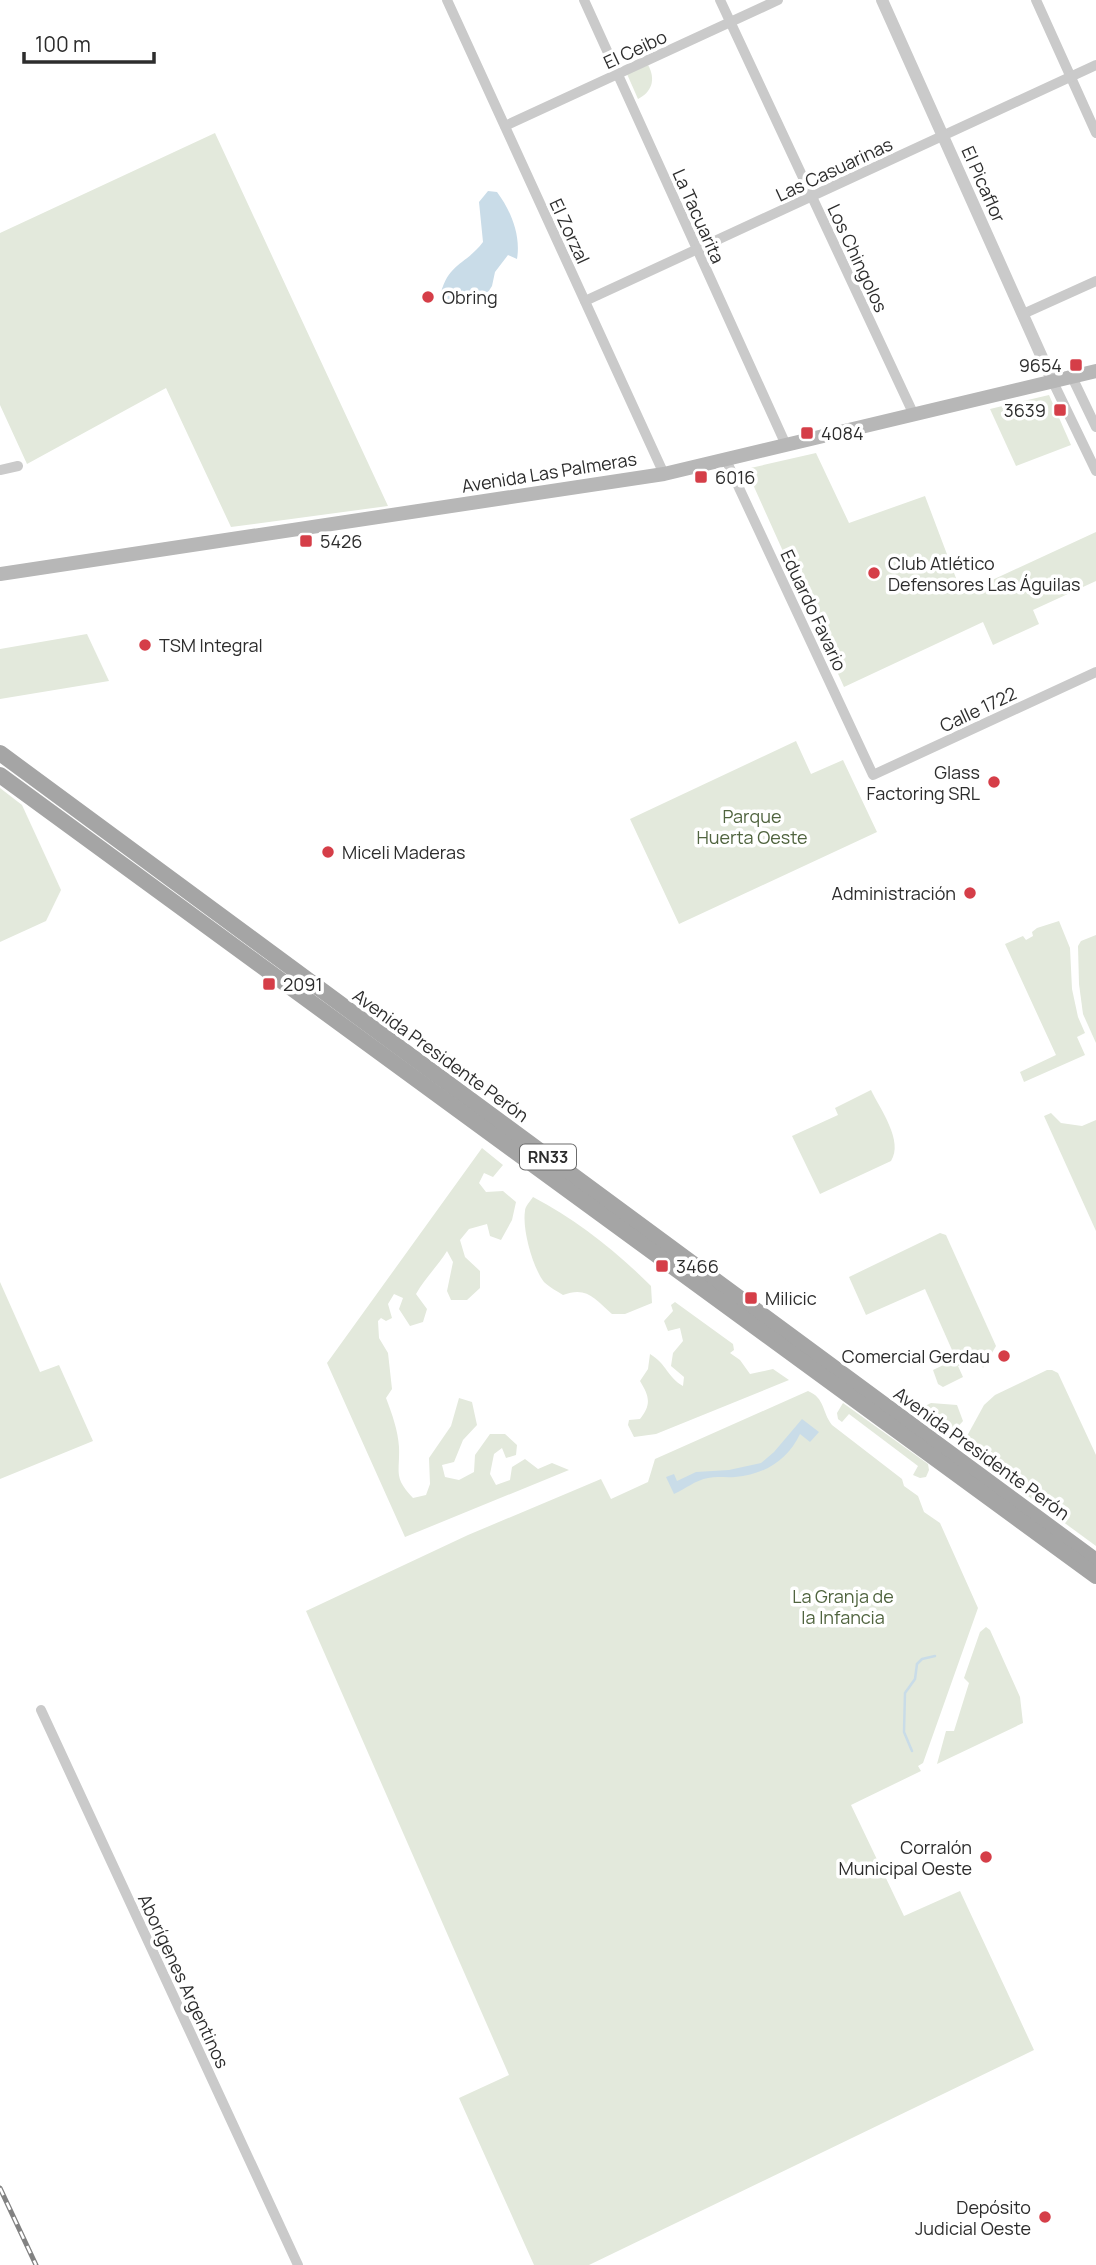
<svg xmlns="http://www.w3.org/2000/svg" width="1096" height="2265" font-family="Manrope,sans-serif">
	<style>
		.green { fill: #e3e9dc }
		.water { fill: #c9dce8 }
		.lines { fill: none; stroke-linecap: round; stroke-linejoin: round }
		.stream { stroke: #c9dce8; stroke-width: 2.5 }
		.minor { stroke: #cacaca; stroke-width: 10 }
		.tertiary { stroke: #cacaca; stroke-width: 12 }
		.secondary { stroke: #b7b7b7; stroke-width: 14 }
		.primary { stroke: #a5a5a5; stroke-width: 16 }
		.rail-casing { stroke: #828282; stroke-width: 5 }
		.rail { stroke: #fff; stroke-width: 2.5; stroke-dasharray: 8; stroke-linecap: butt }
		.poi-dot { fill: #d53e48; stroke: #fff; stroke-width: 2.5 }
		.labels { text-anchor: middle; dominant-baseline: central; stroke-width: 7; stroke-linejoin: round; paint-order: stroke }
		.shield { fill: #fff; stroke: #6c6c6c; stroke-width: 2 }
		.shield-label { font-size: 16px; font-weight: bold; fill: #2d2d2d }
		.street-label { font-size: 18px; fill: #2d2d2d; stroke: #fff }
		.poi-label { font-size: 18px; fill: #2d2d2d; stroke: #fff; text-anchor: start }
		.park-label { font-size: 18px; fill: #50643f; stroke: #fff }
	</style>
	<rect width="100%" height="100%" fill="#fff"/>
	<g class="green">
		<path d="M648,65C656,79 652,92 638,99L627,74Z"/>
		<polygon points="215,133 388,506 231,527 166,388 27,464 0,405 0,233"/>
		<polygon points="1049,395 1071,445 1016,466 990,409"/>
		<polygon points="816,453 849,523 925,496 962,594 1096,532 1096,581 1033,610 1039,624 993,645 983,622 844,687 746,469"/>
		<polygon points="87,634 109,681 0,699 0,649"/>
		<polygon points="796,741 811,774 843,760 877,832 679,924 630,819"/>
		<polygon points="0,788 22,805 61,890 46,921 0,942"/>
		<polygon points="1059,921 1070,948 1072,989 1078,1017 1085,1033 1077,1037 1085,1055 1024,1082 1020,1072 1056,1055 1005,944 1023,936 1026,940 1033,936 1032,932 1037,928"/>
		<polygon points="1096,935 1096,1043 1083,1014 1079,984 1078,946 1081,941"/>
		<path d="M871,1090C880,1109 904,1141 891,1161L820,1194L792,1136L838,1115L835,1108Z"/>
		<polygon points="1051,1113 1061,1123 1082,1126 1096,1120 1096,1231 1044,1116"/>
		<path d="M482,1148L503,1165L493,1177L484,1173L479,1183L486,1192L503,1191L516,1202L512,1220L501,1240L490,1236L487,1224L469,1229L460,1240L465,1257L480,1271V1288L467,1300H451L447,1291L453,1262L447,1251C437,1267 425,1278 416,1294L427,1309L423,1322L410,1326L399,1309L403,1298L394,1294L388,1304L392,1318L386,1321L381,1318L378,1321L379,1338L388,1353L392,1389L386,1398C392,1414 398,1430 399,1447C400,1473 393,1477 413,1498L426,1495L430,1484L429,1458L451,1426L459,1398L472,1402L477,1425L463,1440L454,1462L442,1465L445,1477L459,1480L474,1472L475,1455L490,1434H505L517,1445L516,1455L506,1458L502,1448L494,1454L490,1474L496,1485L510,1480L512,1467L525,1459L538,1469L552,1463L569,1470L405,1537L327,1363Z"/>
		<path d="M533,1197C577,1220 616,1251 651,1286L652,1303L625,1314H612C595,1299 587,1286 563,1295C557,1291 549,1287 544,1282C533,1268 522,1229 525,1211C525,1206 530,1202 533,1197Z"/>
		<polygon points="940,1233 946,1235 950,1244 996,1346 983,1368 978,1357 958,1366 963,1377 943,1387 938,1384 933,1370 956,1359 925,1289 866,1315 849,1277"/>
		<polygon points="0,1282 40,1372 59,1365 93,1441 0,1479"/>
		<path d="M675,1302L733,1344L734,1350L730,1353L740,1360L750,1374L773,1369L789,1380L656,1434L634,1437L628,1425L629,1420L640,1419C652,1404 649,1396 640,1381L648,1369L650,1354C667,1364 667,1377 683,1386L684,1377L671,1366L673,1353L683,1341L680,1328L668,1331L664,1321L673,1311L671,1305Z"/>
		<polygon points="1047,1370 1052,1370 1058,1373 1096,1455 1096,1546 961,1447 984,1405 995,1395"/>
		<path d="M808,1391C825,1398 822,1412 832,1425L902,1479L904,1486L918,1496L924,1512L940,1523L978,1608L923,1763L918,1766L921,1771L851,1805L904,1916L960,1891L1034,2050L589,2265H534L459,2098L509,2075L306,1611L468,1535L601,1479L611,1499L648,1482L655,1459Z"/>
		<polygon points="843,1403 928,1464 929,1470 926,1477 920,1478 913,1475 918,1466 849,1414 842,1422 838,1419 837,1413"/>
		<polygon points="931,1403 957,1405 963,1421 955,1430 923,1407"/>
		<polygon points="986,1627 990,1630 1020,1697 1023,1723 937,1764 946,1731 954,1731 969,1683 964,1678 980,1632"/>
	</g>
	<g class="water">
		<path d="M488,191L497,192C511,211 521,235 517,259L508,255L495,272L492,286L483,300L469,305L445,306L440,297C447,263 466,265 483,242L479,202Z"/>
		<path d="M802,1419L819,1432L810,1442L800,1434C787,1461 765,1474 735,1477C726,1478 717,1476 708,1478C696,1480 685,1489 674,1494L666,1477L674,1474L677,1481L696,1472L729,1470L761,1463L774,1452Z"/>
	</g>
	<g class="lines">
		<polyline class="stream" points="912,1751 904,1732 905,1693 915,1679 917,1664 922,1659 935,1656"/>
		<g class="minor">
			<polyline points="447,0 664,474"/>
			<polyline points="584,0 786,445"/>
			<polyline points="720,0 914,415"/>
			<polyline points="1036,0 1096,133"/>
			<polyline points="505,126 778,0"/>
			<polyline points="585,301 1096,65"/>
			<polyline points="1023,314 1096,281"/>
			<polyline points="1072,377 1096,427"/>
			<polyline points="1053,382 1096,471"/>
			<polyline points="726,460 873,775 1096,672"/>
			<polyline points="0,470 18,466"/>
			<polyline points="41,1710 298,2265"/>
		</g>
		<polyline class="tertiary" points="882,0 1053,382"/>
		<polyline class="secondary" points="0,574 664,474 1096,371"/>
		<g class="primary">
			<polyline points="0,753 1096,1561"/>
			<polyline points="0,775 1096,1576"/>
		</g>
		<g class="rail-casing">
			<polyline id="rail" points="0,2188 36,2265"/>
		</g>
		<use href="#rail" class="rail"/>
	</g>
	<g class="poi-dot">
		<circle cx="428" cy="297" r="7"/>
		<rect x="1069" y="358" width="14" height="14" rx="3.5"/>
		<rect x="1053" y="403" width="14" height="14" rx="3.5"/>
		<rect x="800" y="426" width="14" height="14" rx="3.5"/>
		<rect x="694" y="470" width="14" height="14" rx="3.5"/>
		<rect x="299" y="534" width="14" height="14" rx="3.5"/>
		<circle cx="874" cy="573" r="7"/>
		<circle cx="145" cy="645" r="7"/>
		<circle cx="994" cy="782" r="7"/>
		<circle cx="328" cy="852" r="7"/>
		<circle cx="970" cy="893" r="7"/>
		<rect x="262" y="977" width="14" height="14" rx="3.5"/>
		<rect x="655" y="1259" width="14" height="14" rx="3.5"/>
		<rect x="744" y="1291" width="14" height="14" rx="3.5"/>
		<circle cx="1004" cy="1356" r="7"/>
		<circle cx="986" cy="1857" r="7"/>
		<circle cx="1045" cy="2217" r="7"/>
	</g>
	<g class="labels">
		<rect class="shield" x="520" y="1144.5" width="56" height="25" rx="5"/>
		<g class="shield-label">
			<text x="548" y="1157">RN33</text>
		</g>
		<g class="street-label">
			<text transform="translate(635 49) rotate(-25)">El Ceibo</text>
			<text transform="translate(834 169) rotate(-25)">Las Casuarinas</text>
			<text transform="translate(984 184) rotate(66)">El Picaflor</text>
			<text transform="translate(699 216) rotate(66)">La Tacuarita</text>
			<text transform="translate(570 231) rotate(65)">El Zorzal</text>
			<text transform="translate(858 258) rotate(65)">Los Chingolos</text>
			<text transform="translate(549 472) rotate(-9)">Avenida Las Palmeras</text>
			<text transform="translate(814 610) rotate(65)">Eduardo Favario</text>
			<text transform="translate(978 709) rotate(-25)">Calle 1722</text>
			<text transform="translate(441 1055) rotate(36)">Avenida Presidente Perón</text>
			<text transform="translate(982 1453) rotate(36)">Avenida Presidente Perón</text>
			<text transform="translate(184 1981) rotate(65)">Aborígenes Argentinos</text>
		</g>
		<g class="poi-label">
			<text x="442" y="297">Obring</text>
			<text x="1062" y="365" text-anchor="end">9654</text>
			<text x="1046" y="410" text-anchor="end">3639</text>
			<text x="821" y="433">4084</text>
			<text x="715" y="477">6016</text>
			<text x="320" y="541">5426</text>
			<text x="888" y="563">Club Atlético<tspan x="888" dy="21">Defensores Las Águilas</tspan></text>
			<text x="159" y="645">TSM Integral</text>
			<text x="980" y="772" text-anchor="end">Glass<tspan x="980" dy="21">Factoring SRL</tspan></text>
			<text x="342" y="852">Miceli Maderas</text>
			<text x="956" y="893" text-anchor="end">Administración</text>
			<text x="283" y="984">2091</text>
			<text x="676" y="1266">3466</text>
			<text x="765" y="1298">Milicic</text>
			<text x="990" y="1356" text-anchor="end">Comercial Gerdau</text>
			<text x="972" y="1847" text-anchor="end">Corralón<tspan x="972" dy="21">Municipal Oeste</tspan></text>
			<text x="1031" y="2207" text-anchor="end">Depósito<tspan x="1031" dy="21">Judicial Oeste</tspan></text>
		</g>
		<g class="park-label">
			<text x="752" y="816">Parque<tspan x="752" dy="21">Huerta Oeste</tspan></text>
			<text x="843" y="1596">La Granja de<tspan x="843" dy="21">la Infancia</tspan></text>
		</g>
	</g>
	<path d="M24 52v10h130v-10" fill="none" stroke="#2d2d2d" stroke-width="3.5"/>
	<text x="35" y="52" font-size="21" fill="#2d2d2d" stroke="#ffffff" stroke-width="5" paint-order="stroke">100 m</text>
</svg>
